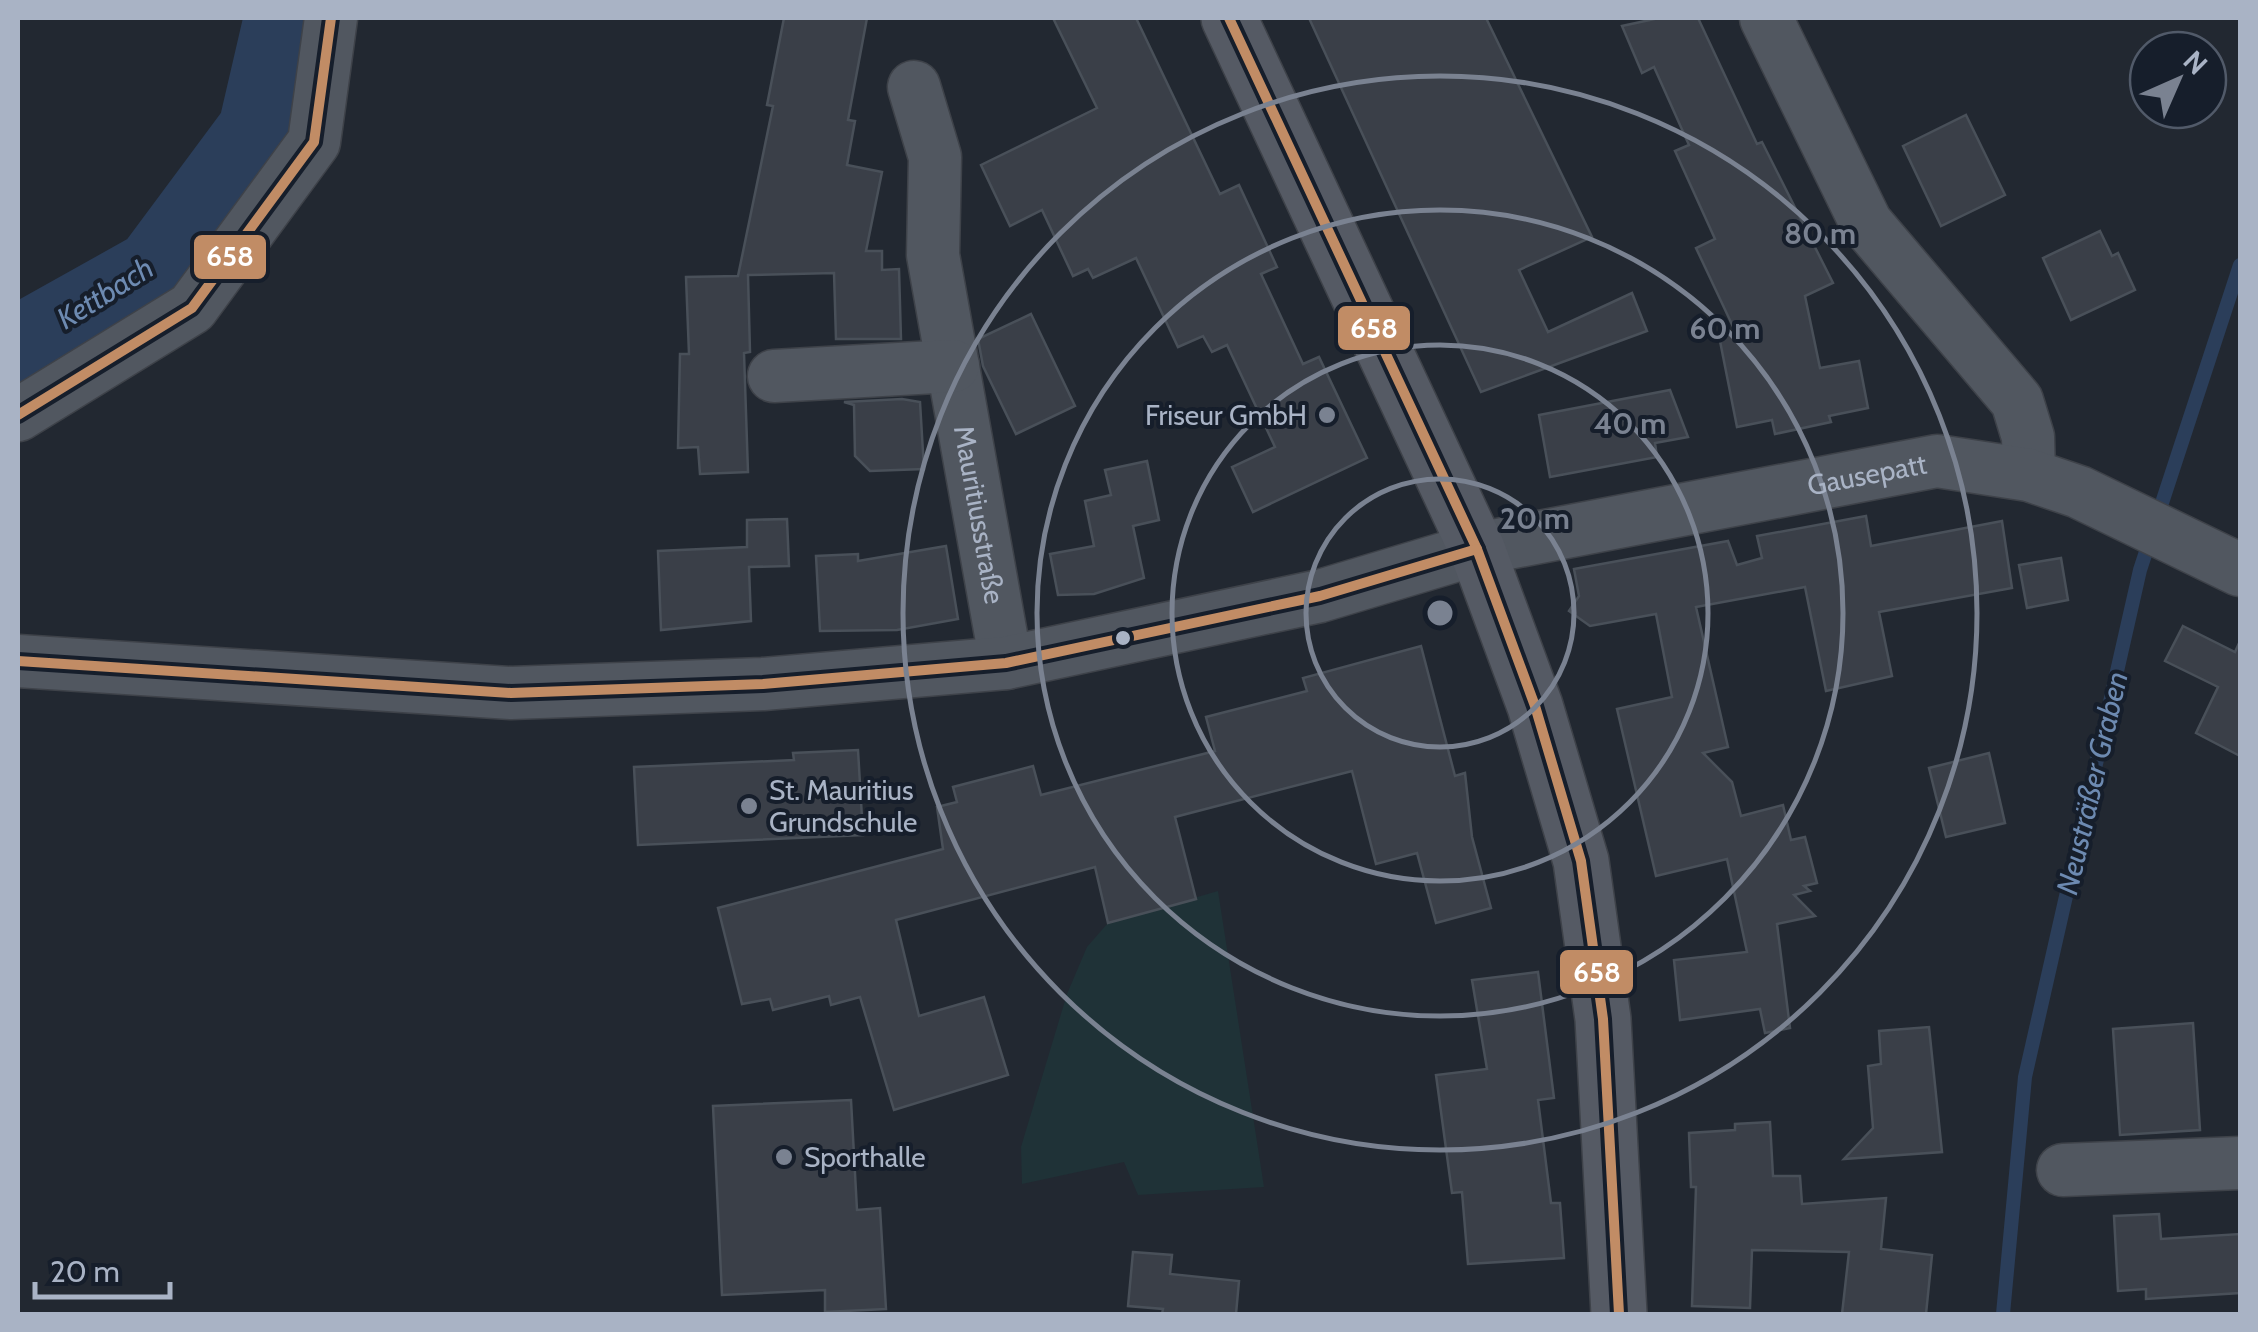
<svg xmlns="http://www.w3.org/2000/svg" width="2258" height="1332" font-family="Cabin,sans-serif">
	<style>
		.green { fill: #1f3237 }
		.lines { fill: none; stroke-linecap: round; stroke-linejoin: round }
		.stream { stroke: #2b3e5a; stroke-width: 14 }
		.river { stroke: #2b3e5a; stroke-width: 80 }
		.building { fill: #3a3f48; stroke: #495059; stroke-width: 2.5 }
		.street-casing { stroke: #3e4249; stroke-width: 55 }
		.secondary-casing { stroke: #3e4249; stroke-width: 58 }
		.street { stroke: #515760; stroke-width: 52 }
		.secondary { stroke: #555a64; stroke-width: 55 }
		.bus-1-casing { stroke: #161e2b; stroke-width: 18 }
		.bus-1 { stroke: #c18c65; stroke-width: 10 }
		.ring { fill: none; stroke: #7a8291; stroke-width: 5 }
		.poi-dot { fill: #7a8291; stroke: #161e2b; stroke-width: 4 }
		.bus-dot { fill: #a9b3c5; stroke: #161e2b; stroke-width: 4 }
		.labels { text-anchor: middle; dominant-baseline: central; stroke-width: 8; stroke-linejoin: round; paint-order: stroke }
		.poi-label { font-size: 28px; fill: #a9b3c5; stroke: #161e2b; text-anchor: start }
		.street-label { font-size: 28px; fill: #a9b3c5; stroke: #161e2b }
		.water-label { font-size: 30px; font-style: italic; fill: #6d8ab1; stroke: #161e2b }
		.centre { fill: #7a8291; stroke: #161e2b; stroke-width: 5 }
		.ring-label { font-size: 30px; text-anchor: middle; font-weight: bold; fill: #7a8291; stroke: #161e2b; stroke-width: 8; stroke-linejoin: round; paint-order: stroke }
		.line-badge { stroke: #161e2b; stroke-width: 4 }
		.badge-label { font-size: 28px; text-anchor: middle; font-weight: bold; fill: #fff }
	</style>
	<rect width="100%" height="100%" fill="#222831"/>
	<polygon class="green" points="1218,891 1264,1187 1138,1195 1124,1162 1022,1184 1021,1147 1067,994 1087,947 1108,923"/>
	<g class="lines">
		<polyline class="stream" points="2003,1314 2025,1077 2140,570 2240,265"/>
		<polyline class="river" points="18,346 154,270 258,130 284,18"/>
	</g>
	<g class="building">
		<polygon points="784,18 867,18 848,120 855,121 847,165 882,172 866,251 882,251 882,270 899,269 901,339 836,339 834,273 748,275 750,352 744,353 748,472 700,474 698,447 678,448 680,354 689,354 686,277 738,276 773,106 767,105"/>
		<polygon points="1053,18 1136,18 1220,194 1239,185 1277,267 1261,274 1303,364 1319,357 1367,458 1253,512 1232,467 1275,447 1227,345 1212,352 1203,336 1178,347 1136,258 1093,278 1088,269 1073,276 1042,210 1010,226 981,165 1097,108"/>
		<polygon points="1309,18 1486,18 1592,237 1519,270 1548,332 1632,293 1647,331 1481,392"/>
		<polygon points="1659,18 1698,18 1757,144 1762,142 1833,283 1805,296 1820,368 1859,361 1868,408 1829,416 1831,422 1775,434 1772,420 1737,427 1719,336 1736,333 1696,248 1715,239 1675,151 1689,145 1654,67 1642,73 1622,26"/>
		<polygon points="1966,115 2005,195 1941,226 1903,146"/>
		<polygon points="2100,231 2112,256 2118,253 2135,290 2071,320 2043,258"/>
		<polygon points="1031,314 1075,406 1016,434 983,366 978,339"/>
		<polygon points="1670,390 1688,437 1655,443 1657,457 1550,477 1539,415"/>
		<polygon points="902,399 920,402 924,469 870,471 855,456 854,405 844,402"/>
		<polygon points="1147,461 1159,520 1133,526 1144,578 1094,594 1058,595 1050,554 1094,546 1085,501 1111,495 1105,470"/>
		<polygon points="1866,516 1871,546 2002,521 2012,588 1879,612 1892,676 1826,691 1805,587 1696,607 1728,747 1703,753 1732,782 1741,816 1783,805 1791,840 1805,837 1817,883 1804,886 1810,891 1794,895 1815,916 1777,924 1790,1028 1765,1033 1760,1009 1680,1020 1674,960 1747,952 1727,859 1656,876 1617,709 1672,697 1656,614 1590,626 1569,611 1579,596 1574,569 1728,541 1737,565 1762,558 1757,536"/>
		<polygon points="787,519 789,566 749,567 751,621 661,630 658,551 747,547 747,520"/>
		<polygon points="946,546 958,619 897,630 820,631 816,556 858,554 858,561"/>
		<polygon points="2061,558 2068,600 2027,608 2019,565"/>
		<polygon points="2183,626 2235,652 2240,641 2240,756 2196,733 2218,687 2165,661"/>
		<polygon points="1421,646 1455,776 1465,773 1472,837 1491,908 1436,923 1417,853 1376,864 1352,771 1175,817 1196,899 1108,923 1095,867 896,920 919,1016 984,997 1008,1075 894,1110 860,997 831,1005 829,996 773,1010 770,999 742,1004 718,908 943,849 937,807 957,802 953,787 1033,766 1041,795 1215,751 1206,717 1307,691 1303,678"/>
		<polygon points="858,750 863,835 638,845 634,767 794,760 793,753"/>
		<polygon points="1989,753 2005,823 1946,837 1929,768"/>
		<polygon points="1538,972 1554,1098 1538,1100 1551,1203 1560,1203 1564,1258 1468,1264 1462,1192 1452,1193 1436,1075 1487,1069 1472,980"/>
		<polygon points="2193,1023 2200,1130 2120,1135 2113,1029"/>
		<polygon points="1929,1027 1942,1152 1844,1159 1873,1128 1868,1066 1881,1064 1879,1031"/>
		<polygon points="851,1100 857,1210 880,1208 886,1309 825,1312 825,1290 722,1295 713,1106"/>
		<polygon points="1770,1122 1773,1176 1800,1176 1802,1204 1886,1198 1881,1249 1932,1255 1926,1314 1842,1314 1849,1252 1752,1250 1750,1308 1692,1306 1696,1187 1691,1187 1689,1133 1735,1130 1735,1124"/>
		<polygon points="2159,1214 2161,1239 2240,1234 2240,1293 2146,1299 2146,1289 2118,1291 2114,1216"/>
		<polygon points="1133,1252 1172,1255 1170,1274 1239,1281 1236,1314 1162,1314 1163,1309 1128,1306"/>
	</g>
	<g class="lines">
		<g class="street-casing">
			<g id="street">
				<polyline points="1766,18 1866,223 2017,401 2028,437 2029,475"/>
				<path id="s1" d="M914,87L935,157L933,255L1006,663"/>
				<polyline points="774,376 953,366"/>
				<polyline points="18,415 192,308 314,142 331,18"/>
				<path id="s2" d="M18,661L511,693L763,684L1006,663L1320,596L1477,549L1937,461L2029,475L2079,492L2240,570"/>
				<polyline points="2063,1170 2240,1163"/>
			</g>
		</g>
		<g class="secondary-casing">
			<polyline id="secondary" points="1229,18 1477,549 1535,706 1581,861 1603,1019 1619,1314"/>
		</g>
		<use href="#street" class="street"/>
		<use href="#secondary" class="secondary"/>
		<g class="bus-1-casing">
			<g id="bus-1">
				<polyline points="1229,18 1477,549 1535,706 1581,861 1603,1019 1619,1314"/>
				<polyline points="18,415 192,308 314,142 331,18"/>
				<polyline points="18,661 511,693 763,684 1006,663 1320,596 1477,549"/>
			</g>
		</g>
		<use href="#bus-1" class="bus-1"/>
	</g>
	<g class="ring">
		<circle cx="1440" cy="613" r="134"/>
		<circle cx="1440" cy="613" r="268"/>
		<circle cx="1440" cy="613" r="403"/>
		<circle cx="1440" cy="613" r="537"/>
	</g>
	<g class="poi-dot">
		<circle cx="1327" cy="415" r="10"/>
		<circle cx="749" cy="806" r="10"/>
		<circle cx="784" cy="1157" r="10"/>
	</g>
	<circle class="bus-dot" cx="1123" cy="638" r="9"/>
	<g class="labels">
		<g class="poi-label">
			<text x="1307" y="415" text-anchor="end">Friseur GmbH</text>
			<text x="769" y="790">St. Mauritius<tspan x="769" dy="32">Grundschule</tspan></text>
			<text x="804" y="1157">Sporthalle</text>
		</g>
		<g class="street-label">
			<text stroke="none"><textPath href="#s2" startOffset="1872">Gausepatt</textPath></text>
			<text stroke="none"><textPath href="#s1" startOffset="435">Mauritiusstraße</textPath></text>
		</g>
		<g class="water-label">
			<text transform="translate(105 293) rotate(-32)">Kettbach</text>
			<text transform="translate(2092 783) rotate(-77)">Neusträßer Graben</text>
		</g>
	</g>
	<circle cx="1440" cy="613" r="15" class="centre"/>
	<g class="ring-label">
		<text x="1820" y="244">80 m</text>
		<text x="1725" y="339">60 m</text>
		<text x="1630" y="434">40 m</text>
		<text x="1535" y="529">20 m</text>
	</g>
	<g class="line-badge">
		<rect x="192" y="233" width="76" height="48" rx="10" fill="#c18c65"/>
		<rect x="1336" y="304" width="76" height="48" rx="10" fill="#c18c65"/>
		<rect x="1558" y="948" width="77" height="48" rx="10" fill="#c18c65"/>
	</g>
	<g class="badge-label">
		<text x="230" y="266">658</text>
		<text x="1374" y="338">658</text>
		<text x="1597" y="982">658</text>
	</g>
	<rect width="2258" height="1332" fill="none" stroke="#a9b3c5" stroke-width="40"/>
	<g transform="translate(2178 80) rotate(45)"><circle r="48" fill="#161e2b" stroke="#515a69" stroke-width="2.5"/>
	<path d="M0-8L18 38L0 25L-18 38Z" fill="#7a8291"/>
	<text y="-15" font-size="28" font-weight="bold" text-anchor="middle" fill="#a9b3c5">N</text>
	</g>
	<path d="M35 1282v15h135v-15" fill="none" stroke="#a9b3c5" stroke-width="5"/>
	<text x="50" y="1282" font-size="30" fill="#a9b3c5" stroke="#161e2b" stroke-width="8" paint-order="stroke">20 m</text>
</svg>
